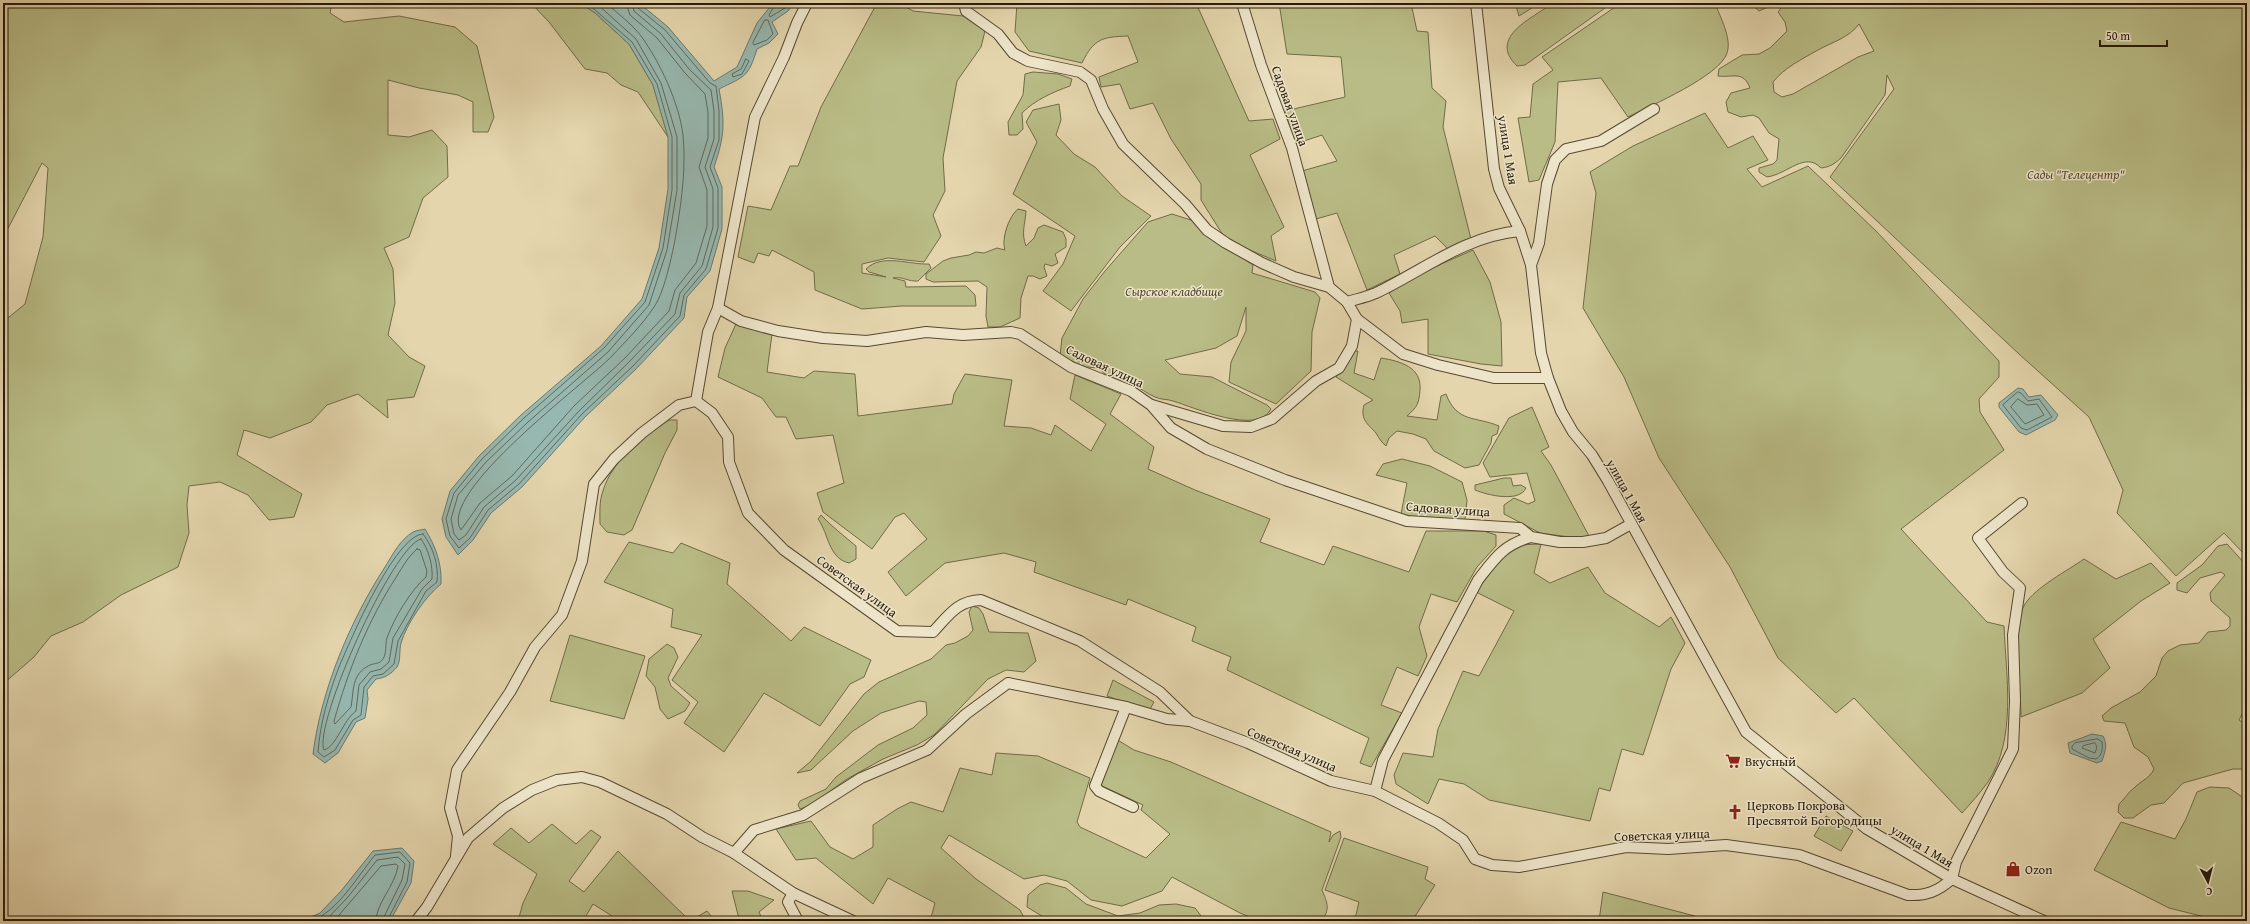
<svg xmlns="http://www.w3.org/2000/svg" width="2250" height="924" font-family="'Gentium Book Plus',serif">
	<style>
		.green { fill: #b9bc86; stroke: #706b48; fill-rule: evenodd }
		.water { fill: #97b8b0; stroke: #6a796e }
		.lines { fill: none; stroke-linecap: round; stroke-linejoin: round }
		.shore { stroke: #5f695d; stroke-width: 1 }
		.minor-casing { stroke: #564932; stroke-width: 12 }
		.minor { stroke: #ede4c9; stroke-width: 10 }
		.labels { text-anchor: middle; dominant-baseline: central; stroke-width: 3; stroke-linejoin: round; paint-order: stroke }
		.street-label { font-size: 13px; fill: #271a0a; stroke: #ede4c9 }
		.park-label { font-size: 13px; font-style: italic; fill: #534b2f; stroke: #ede4c9 }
		.poi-label { font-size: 13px; fill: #271a0a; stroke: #ede4c9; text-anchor: start }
	</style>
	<rect width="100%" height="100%" fill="#e4d5ac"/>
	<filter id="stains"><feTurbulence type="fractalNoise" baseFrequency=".005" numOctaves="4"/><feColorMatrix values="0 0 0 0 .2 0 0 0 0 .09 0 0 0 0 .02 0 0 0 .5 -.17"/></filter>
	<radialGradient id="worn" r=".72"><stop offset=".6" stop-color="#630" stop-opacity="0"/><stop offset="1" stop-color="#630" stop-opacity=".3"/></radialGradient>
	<g class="green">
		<polygon points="3,3 332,3 330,13 344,22 399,16 455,27 477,46 494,117 488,132 473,132 473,102 458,95 419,88 388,80 388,135 409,137 432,130 447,146 448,177 423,198 409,237 384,248 393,269 395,303 388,335 409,357 425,366 414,397 387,400 388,418 358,394 327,405 311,422 270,438 244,430 237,455 302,494 294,517 269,520 248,495 220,482 189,486 187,505 189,533 178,567 121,595 83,622 51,636 34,657 3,684 3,322 25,304 43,237 48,168 42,163 3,238"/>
		<polygon points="531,3 580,3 595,13 629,44 653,85 668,137 638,92 621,85 607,73 585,69 549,22"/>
		<path d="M877,3H899L913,11L963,16L985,31L981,47L957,81L943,158L945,191L933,215L941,236L924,262L888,258L862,264V273L886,277L869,272L866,269C882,253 910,265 929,264L931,268L918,281C909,282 902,276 893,278L905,281L906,287L966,286L975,295L976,306H902L862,309L815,290L814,272L772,250L769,256L758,253L754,263L738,257L748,206L771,210L790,166H798L821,107Z"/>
		<path d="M1017,3H1196L1249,121L1273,119L1280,139L1250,155L1284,227L1271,236L1276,261L1226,240L1201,200V184L1171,139L1153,103L1130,109L1120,84L1101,87L1099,77L1138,62L1128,36C1103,37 1094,38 1082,63L1029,51L1015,32Z"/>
		<polygon points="1279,3 1411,3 1417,31 1428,32 1432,88 1446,101 1443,127 1471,239 1448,249 1435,236 1394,255 1400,274 1367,290 1337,213 1316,219 1302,171 1337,161 1322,135 1295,144 1285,111 1345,97 1341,57 1287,54"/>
		<polygon points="1515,3 1540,3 1519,16"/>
		<path d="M1553,3H1612L1525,65L1517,66C1487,37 1533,18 1553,3Z"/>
		<path d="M1621,3H1715C1720,17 1732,38 1727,53C1720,76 1650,106 1628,117L1601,78L1558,82L1555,142L1539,180L1529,182L1518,118L1530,117L1533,84L1553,70L1542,57Z"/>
		<polygon points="1750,3 1777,3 1759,11"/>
		<path d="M1785,3H2247V557L2224,533L2176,576L2117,513L2123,490L2089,417L2019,354L1830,177L1894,89L1887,75L1885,95L1841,158C1834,164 1830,167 1821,168C1805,151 1788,174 1767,177L1759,172V168L1773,164L1777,160L1779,139L1769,133L1759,118L1753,115L1741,117L1728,112L1726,102L1731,93L1750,88C1743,70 1733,78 1718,76L1719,69L1742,55L1759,54L1770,48L1787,31L1785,22L1778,12ZM1859,24L1874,51L1858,57L1793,94L1782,97L1774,92L1773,82C1784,68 1802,59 1818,50C1832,42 1849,38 1859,24Z"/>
		<path d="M1033,72L1058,74L1072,79L1070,86C1053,92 1035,100 1022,113L1023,129L1017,135H1009L1008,122L1023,95L1025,74Z"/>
		<polygon points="1059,104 1061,120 1056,135 1074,154 1095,167 1122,196 1151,216 1120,247 1071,311 1043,291 1063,264 1075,236 1013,194 1037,142 1026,122 1033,110"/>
		<path d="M1705,113L1728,148L1753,136L1768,160L1747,169L1762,187L1808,166L1876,231L1999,361V377L1979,399L1980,412L2004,450L1901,529L1987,622L2004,626C2006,676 2017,738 1988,782C1980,793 1971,803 1962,813L1854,698L1836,713L1778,658L1730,567L1659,458L1624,377L1583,308L1596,193L1590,172L1633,146Z"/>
		<path d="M1018,209L1026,211C1025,225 1021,233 1026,246L1034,238L1038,228L1044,225L1063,232L1066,239V247L1055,254L1058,263L1052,266L1045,264L1044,267L1047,276L1040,279L1033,276H1028L1021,298L1020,318L1000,327H988L986,316L987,287L978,281L933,282L926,279V274L943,261L951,258L969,255L976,252L984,253L997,248L1005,250C1001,239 1009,216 1018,209Z"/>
		<path d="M1172,214L1191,220L1203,232L1253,265L1252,273L1315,292L1320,298L1312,332L1311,371L1276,404L1229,382L1231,362L1246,331V307L1237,336L1216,348L1165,360L1180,374L1212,377L1267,405L1271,409C1258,436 1193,407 1173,401C1168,399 1161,400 1155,397C1147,394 1140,387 1131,384C1120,379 1107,379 1099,368L1086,367L1060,356L1062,338L1083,299L1105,271L1148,222Z"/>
		<polygon points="1473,250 1490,282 1501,322 1502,366 1481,364 1428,354 1428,319 1402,323 1400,311 1389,293 1421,273"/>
		<polygon points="736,324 772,334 767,372 804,378 814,371 855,374 858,416 952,404 954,394 965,374 1012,380 1004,426 1031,428 1051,435 1055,425 1091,451 1106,424 1070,399 1075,375 1121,394 1110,414 1154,447 1148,469 1195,490 1270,519 1260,542 1324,565 1333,546 1409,572 1426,531 1484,531 1496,535 1496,546 1477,567 1457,602 1431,594 1419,627 1427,656 1418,676 1397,667 1381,705 1402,713 1371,767 1360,763 1369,738 1227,670 1231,657 1192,641 1196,627 1128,599 1126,605 1034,572 1036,562 1004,553 945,563 906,596 888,572 927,539 904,513 895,517 872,549 823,512 817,493 844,483 833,435 796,439 786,417 776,417 762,398 718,377 725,348"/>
		<path d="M1355,351H1358L1354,373L1374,380L1381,358C1400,361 1422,367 1420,390C1419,404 1417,407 1407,416L1437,420L1441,396L1446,394C1457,423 1475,416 1499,426L1497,434L1492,436L1491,443L1479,465L1465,468L1434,451L1426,439L1413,434L1397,431L1389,438L1386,446C1381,442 1379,438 1376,433C1368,424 1360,420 1364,405L1373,400L1336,377Z"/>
		<polygon points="1532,407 1549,447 1541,451 1551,465 1589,536 1577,538 1540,533 1504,514 1504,505 1514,498 1528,504 1535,501 1527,473 1490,477 1483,463 1509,418"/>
		<path d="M669,420H677V430L665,453L632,530L624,535L607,532L600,524C600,514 599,501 603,491C612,460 643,437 669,420Z"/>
		<polygon points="1402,459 1430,466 1462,482 1467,500 1465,520 1419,518 1401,514 1407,483 1376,475 1383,464"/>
		<path d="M1504,478H1511L1513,486L1521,485L1526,488C1519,503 1487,495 1475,490V485Z"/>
		<path d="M821,515C831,526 844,536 856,546V559L849,563C828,558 829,534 818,519Z"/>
		<polygon points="629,542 673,553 681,543 730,563 727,584 791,641 804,627 871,660 864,677 850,684 820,726 764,693 724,752 684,723 698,702 672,680 702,635 671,627 673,609 604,582"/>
		<polygon points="1541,544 1534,573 1550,583 1588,567 1605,593 1659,627 1671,617 1685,643 1671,669 1643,755 1622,749 1610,791 1599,788 1590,821 1489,800 1464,784 1439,779 1428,804 1396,784 1394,775 1403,753 1433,757 1438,729 1463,671 1479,676 1514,611 1476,592 1491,568 1516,545"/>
		<path d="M2227,544L2247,566V705L2239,720L2247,725V769H2233L2183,783L2164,803L2151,805L2133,818H2124L2118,812L2119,804C2125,799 2128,792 2134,788C2142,780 2149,779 2154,769L2148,757L2134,747L2125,723L2104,721L2102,716L2111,708L2140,692L2156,676L2162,658L2168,651L2180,645L2199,643L2208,632L2226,630L2230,626V618L2211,601L2210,593L2225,575L2221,572L2200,578L2187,593L2177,590V583L2202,565L2218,546Z"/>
		<path d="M2084,559L2116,579L2151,563L2170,583L2141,601L2093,639L2110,668L2082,693L2021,717C2021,691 2012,624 2025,604C2036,587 2067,571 2084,559Z"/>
		<polygon points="972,606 979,608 983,614 989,632 1028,633 1036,661 1024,672 1006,670 988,679 934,735 917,745 883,759 847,779 811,805 800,809 798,805 800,801 826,789 836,777 878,745 913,728 927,715 926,702 919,701 881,713 853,731 811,770 797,773 811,761 864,694 879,682 931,659 946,645 955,643 968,636 973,630 969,612"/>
		<polygon points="570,635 645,656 624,719 550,701"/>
		<polygon points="667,644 674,648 678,657 668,678 671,686 690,703 685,711 668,719 660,709 655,687 646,676 649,659"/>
		<polygon points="1113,680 1154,702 1149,711 1107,696"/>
		<path d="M1116,739L1134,750L1171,762L1331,832L1329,842L1333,835L1340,831L1341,837L1322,890C1327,902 1331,910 1321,921H1260L1240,913L1172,877L1162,891L1122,906L1091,900L1067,881L1044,875L1024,879L949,835L941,848L976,879L1020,910L1026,921H930L935,903L888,878L873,904L816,858L796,860L776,829L811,821L830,847L853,859L873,847V825L897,809L911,802L943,812L960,768L992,775L996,753L1038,756L1090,778L1077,822L1080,827L1146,858L1170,834L1141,810L1143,805L1100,785Z"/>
		<polygon points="2210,787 2229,788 2247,800 2247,921 2221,921 2169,908 2094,870 2121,822 2175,839 2186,819 2197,792"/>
		<polygon points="1826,816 1853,831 1841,851 1814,836"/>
		<polygon points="552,824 576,844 591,830 601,837 569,881 584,892 618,851 690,921 707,911 715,921 620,921 593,904 583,921 518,921 523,903 537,874 493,844 511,828 529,843"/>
		<polygon points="1344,838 1428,867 1425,879 1435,885 1412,921 1361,921 1355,919 1359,902 1325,890"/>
		<polygon points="1047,883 1066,888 1086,904 1118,916 1140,913 1159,905 1176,904 1195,908 1205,921 1050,921 1027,907 1028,895 1040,885"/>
		<polygon points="732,891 748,891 774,900 759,912 763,921 736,921 739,919"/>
		<polygon points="1603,892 1695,916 1693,921 1599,921"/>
	</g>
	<g class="water">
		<path d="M580,3H639L668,27L714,81L737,67L757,23L773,3H794L788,11L772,22L778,34L769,43L757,49C748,78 745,76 719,89C725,122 725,135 714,167L722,187V229L710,271L687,297L684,318L636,369L585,417L522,487L491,513L473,540L458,555L446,537L442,519L450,491L479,456L521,415L601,346L642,299L659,248L668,189V137L653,85L629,44L595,13Z"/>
		<polygon points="2018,388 2023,389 2029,397 2041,395 2058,415 2055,420 2026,435 2019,432 1999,407 1999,403"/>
		<path d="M425,529C436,547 442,564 441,584C425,597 407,623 401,643C399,650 401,661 397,667C391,674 385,678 376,679L367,690L368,699L365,718L356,722L338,753L325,763L313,754C321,690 350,621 385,567C393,554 400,540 413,532C417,530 422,530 425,529Z"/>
		<path d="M2092,734L2103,736C2108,745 2105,752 2102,761L2097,763L2070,753L2068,743Z"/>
		<polygon points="402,848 414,861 411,883 390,921 302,921 320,913 341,891 373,851"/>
	</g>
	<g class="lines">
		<g class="shore">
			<polyline points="587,3 632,42 657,84 672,137 672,190 663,248 645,302 604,348 524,418 482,459 454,493 446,519 450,536 459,548 470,538 488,510 519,484 582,414 633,366 680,316 684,295 706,269 718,228 718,188 710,167 719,140 719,111 716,86 710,83 665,30 638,8 637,3"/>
			<polyline points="596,3 636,39 661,83 677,137 677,190 667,250 649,305 608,352 528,422 486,462 458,495 451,519 454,534 459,540 466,535 484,507 516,480 579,411 629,362 675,314 680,293 702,266 713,227 713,189 705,167 714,139 714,111 711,90 689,69 661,34 634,11 632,3"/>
			<path d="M606,3C617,13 632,24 641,36C660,62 679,103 683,135C686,166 682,198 677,228C674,247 665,292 654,307C643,324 626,341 612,356C587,382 436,493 461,530L480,503L512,476L574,406L625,358L669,311L675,290L696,263L707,226V190L699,167L708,138V112L705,94L685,73L657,38L630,15L626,3"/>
			<polyline points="776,3 769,15 770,17 785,8 789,3"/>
			<polygon points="765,20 768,20 773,34 767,40 754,45 753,43"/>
			<polygon points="746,59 749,61 742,74 733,77 732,74 741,69"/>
			<polygon points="2018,392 2021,393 2028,401 2039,399 2052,417 2027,430 2021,428 2003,405"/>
			<polygon points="2018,399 2027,405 2037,404 2044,415 2025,424 2011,407"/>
			<path d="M423,534C433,547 439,565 437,582L426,591L398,641L394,664L383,674L373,676L364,687L361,715L353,720L335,750L324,757L318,752C320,723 329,693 339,667C350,641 395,535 423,534Z"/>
			<path d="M421,539C429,550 433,566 432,579L422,589L393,638L389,662L381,669L370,672L359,685L356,711C343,720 337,746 324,750C313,725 393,545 421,539Z"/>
			<path d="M417,549L420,550L427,571L426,577C411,590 394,618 387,638C385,644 387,653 383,659C380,664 375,663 370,665C351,674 354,691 351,707L335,724L334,721C348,671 368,620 397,576C403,566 408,557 417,549Z"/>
			<path d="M2098,739L2102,742C2103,748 2102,756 2096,759L2089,758L2072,749V746L2075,743Z"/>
			<polygon points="2095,743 2097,747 2095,753 2082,748 2083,746"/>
			<path d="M312,921C339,910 357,877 375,855L400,852L410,863L407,882L387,921"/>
			<polyline points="325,921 348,897 377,860 398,857 405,864 402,880 382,921"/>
			<path d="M334,921L381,866L396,864L398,866C395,886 376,903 376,921"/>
		</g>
		<g class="minor-casing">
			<g id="minor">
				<polyline points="964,3 966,11 998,34 1013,53 1028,61 1080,72 1091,80 1103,109 1123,144 1185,204 1207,230 1226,243 1262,263 1294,277 1329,287 1347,302 1357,319 1403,354 1438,365 1494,378 1548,378"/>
				<polyline points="1242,3 1261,65 1292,148 1329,287"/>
				<polyline points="1476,3 1494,169 1499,188 1520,231 1531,265 1541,353 1548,378 1561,411 1573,432 1592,455 1608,481 1746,732 1867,829 1952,879 2044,921"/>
				<polyline points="1531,265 1539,243 1547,184 1555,160 1566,149 1601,141 1654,109"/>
				<path d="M1347,302C1357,299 1367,297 1376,293C1424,270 1465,236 1520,231"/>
				<polyline points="718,308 741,321 778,331 823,338 867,341 926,332 963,335 1011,332 1020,334 1071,367 1131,391 1151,405 1171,428 1207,449 1285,480 1407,521 1520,528 1531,537 1560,542 1583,542 1606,538 1631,524"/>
				<path d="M696,401L712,413L728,437L729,462L748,513L784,550L897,631L933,632C949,615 957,601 981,600L1080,641L1160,692L1190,721L1248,743L1331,781L1375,791L1438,823L1463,840L1475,859L1492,865L1519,867L1626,847L1668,849L1726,845L1799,855L1908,895C1927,896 1938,891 1952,879"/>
				<polyline points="1152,405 1223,426 1251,427 1272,419 1316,381 1339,368 1352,346 1357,319"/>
				<polyline points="1126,707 1095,786 1099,791 1133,807"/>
				<path d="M1375,791L1383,760L1478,580C1495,558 1503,545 1531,537"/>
				<polyline points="734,853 754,830 803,815 861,778 927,750 966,714 1008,683 1126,707 1167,719 1190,721"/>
				<polyline points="456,856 458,836 450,808 457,770 510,692 535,647 562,615 582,561 594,484 614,459 642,433 679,405 696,401 708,332 718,308 755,117 784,57 797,23 807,3"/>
				<polyline points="1952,879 1956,862 2013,749 2015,701 2013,635 2020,588 2003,572 1978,538 2022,503"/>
				<polyline points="793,893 788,902 798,921"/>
				<polyline points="416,921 427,907 468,838 503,808 532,790 557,780 582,777 600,782 667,814 702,837 734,853 793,893 853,921"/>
			</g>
		</g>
		<use href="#minor" class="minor"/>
	</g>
	<defs>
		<g id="supermarket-bare" transform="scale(1.2)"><path d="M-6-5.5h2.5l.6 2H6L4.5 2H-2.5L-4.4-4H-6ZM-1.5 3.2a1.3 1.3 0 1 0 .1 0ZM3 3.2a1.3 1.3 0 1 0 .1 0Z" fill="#8f2418" stroke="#ede4c9" stroke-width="2.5" paint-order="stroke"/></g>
		<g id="church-bare" transform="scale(1.2)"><path d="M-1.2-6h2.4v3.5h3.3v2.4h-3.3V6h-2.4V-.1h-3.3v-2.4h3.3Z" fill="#8f2418" stroke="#ede4c9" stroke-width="2.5" paint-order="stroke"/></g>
		<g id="shop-bare" transform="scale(1.2)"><path d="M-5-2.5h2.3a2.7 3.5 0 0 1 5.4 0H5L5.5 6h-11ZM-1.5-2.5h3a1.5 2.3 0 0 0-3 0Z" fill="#8f2418" stroke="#ede4c9" stroke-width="2.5" paint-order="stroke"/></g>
	</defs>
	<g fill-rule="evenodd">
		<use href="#supermarket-bare" x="1733" y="761"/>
		<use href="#church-bare" x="1735" y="812"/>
		<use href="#shop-bare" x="2013" y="869"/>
	</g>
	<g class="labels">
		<g class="street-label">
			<text transform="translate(1290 106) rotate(70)">Садовая улица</text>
			<text transform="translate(1508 150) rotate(81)">улица 1 Мая</text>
			<text transform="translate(1105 366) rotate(25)">Садовая улица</text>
			<text transform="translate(1627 491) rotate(61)">улица 1 Мая</text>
			<text transform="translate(1448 509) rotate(4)">Садовая улица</text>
			<text transform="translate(857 586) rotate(36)">Советская улица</text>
			<text transform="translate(1292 749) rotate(23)">Советская улица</text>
			<text transform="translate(1662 835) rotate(-2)">Советская улица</text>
			<text transform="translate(1922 846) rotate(31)">улица 1 Мая</text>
		</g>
		<g class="park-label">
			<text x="2076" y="174">Сады "Телецентр"</text>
			<text x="1174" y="291">Сырское кладбище</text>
		</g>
		<g class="poi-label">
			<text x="1745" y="761">Вкусный</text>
			<text x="1747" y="805">Церковь Покрова<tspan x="1747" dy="15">Пресвятой Богородицы</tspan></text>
			<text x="2025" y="869">Ozon</text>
		</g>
	</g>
	<rect width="2250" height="924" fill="none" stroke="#e4d5ac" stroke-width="16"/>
	<rect x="4" y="4" width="2242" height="916" fill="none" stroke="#271a0a" stroke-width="2"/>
	<rect x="8" y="8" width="2234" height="908" fill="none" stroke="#271a0a"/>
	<g transform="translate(2208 882) rotate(173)" stroke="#ede4c9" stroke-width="3" paint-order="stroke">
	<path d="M0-3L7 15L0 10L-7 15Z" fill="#271a0a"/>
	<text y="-6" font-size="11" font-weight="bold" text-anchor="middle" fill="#271a0a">С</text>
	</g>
	<path d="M2100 40v6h67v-6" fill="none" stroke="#271a0a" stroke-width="2"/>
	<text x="2106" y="40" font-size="12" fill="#271a0a" stroke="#ede4c9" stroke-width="3" paint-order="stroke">50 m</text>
	<rect width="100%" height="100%" filter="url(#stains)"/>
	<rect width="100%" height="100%" fill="url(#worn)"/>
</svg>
